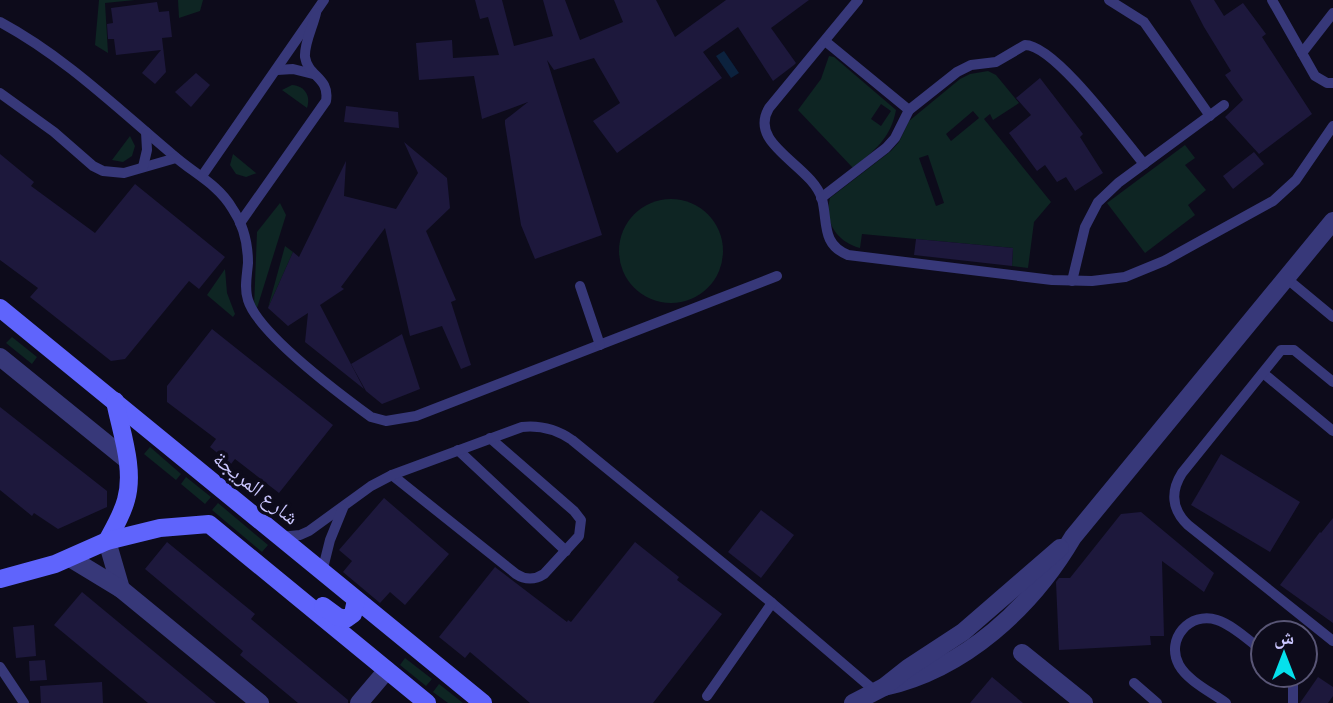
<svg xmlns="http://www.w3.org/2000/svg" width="1333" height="703" font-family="Roboto,'Noto Naskh Arabic',sans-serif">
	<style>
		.green { fill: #0e2523; fill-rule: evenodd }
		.water { fill: #0c223e }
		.building { fill: #1d183c }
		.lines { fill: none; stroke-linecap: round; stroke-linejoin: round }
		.lane { stroke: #373879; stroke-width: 10 }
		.street { stroke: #373879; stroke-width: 18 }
		.secondary { stroke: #5f64fc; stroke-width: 18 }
		.labels { text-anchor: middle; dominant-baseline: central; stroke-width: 7; stroke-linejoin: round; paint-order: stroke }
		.street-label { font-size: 21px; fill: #cac6fe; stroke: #0d0b1b }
	</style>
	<rect width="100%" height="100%" fill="#0d0b1b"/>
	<g class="green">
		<polygon points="99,0 135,0 105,3 108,53 95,45"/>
		<polygon points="178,0 203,0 200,11 179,18"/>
		<path d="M829,56L834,57L896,110C891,138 874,151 853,168L798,110L821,79ZM881,104L891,111L881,126L871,119Z"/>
		<path d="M988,71L996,75L1019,103L993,120L990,114L984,119L1051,202L1034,222L1028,268L1012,266L1013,248L862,234L860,248C836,241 824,222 830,198L891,151L899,142L909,121L960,79L970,74ZM973,111L979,118L951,141L946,134ZM928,155L944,203L936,206L919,158Z"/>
		<path d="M292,85C305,86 311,96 307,108L282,90Z"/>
		<polygon points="130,136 135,146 132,156 123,162 112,160"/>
		<polygon points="1185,145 1195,158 1185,165 1206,190 1188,205 1195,215 1145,253 1107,203"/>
		<polygon points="233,154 256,173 257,173 246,177 236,174 230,165"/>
		<circle cx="671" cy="251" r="52"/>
		<polygon points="280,203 286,215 257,308 254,307 257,232"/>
		<polygon points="285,246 293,252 268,308"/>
		<polygon points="225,269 227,293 235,314 233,317 207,295"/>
		<polygon points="12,337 37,357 32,364 6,343"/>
		<polygon points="150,447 181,474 176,480 144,454"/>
		<polygon points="186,477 211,497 205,504 181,484"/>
		<polygon points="218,503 268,545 262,552 212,510"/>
		<polygon points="405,658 432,679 426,686 400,665"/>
		<polygon points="439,684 463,703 448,703 433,692"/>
	</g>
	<polygon class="water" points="724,51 739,73 731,78 716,56"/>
	<g class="building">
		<polygon points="475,0 502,0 514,46 553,36 543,0 565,0 580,40 623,22 614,0 656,0 675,37 726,0 809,0 771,28 796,63 794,65 773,81 738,27 703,52 722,78 617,153 593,121 620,103 594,58 554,70 547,60 602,235 535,259 521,225 505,124 505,120 528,102 482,119 474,76 419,80 416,43 452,40 453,58 499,55 488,17 480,19"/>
		<polygon points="1190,0 1214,0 1224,16 1243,3 1266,34 1262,37 1312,114 1259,154 1225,117 1243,100 1225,75 1231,71 1204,27"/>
		<polygon points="157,2 159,12 169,11 172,37 162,38 166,72 155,84 142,73 161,50 116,55 114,39 108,39 107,24 113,23 111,8"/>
		<polygon points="196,73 210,85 191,107 175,92"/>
		<polygon points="1040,78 1083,134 1080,137 1103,173 1075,191 1066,177 1057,182 1045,165 1037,171 1009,133 1031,115 1016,98"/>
		<polygon points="346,106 398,112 399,128 344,122"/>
		<polygon points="404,142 447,178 450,208 426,231 456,300 451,302 471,365 461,369 442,326 410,336 385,228 341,287 344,289 320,305 364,389 305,342 308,313 288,326 268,308 293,252 299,257 346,161 344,196 396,209 418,173"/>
		<polygon points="1254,152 1264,164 1233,189 1223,176"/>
		<polygon points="0,154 34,182 31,186 95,233 135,184 225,257 199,289 189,281 125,359 111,361 30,297 38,288 0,260"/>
		<polygon points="916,239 1013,248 1012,266 914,255"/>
		<polygon points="212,329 333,425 279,493 235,459 231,464 210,447 216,439 167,402 167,386"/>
		<polygon points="402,334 420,389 382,404 366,391 351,364"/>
		<polygon points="0,407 107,491 107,507 58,529 34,513 32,516 0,490"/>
		<polygon points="1221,454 1300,502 1270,552 1191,505"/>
		<polygon points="384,498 449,554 405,605 390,592 380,603 343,572 352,561 339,550"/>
		<polygon points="761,510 794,535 761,578 728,552"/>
		<polygon points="1141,512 1214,573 1204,592 1162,561 1164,636 1150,636 1151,645 1059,650 1056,582 1059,578 1070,578 1121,514"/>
		<polygon points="1333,518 1333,623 1280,585 1320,532 1321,533"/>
		<polygon points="167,542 255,614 251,619 348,700 348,703 298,703 240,655 243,651 145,569"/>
		<polygon points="635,542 679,577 677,580 722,614 653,703 530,703 470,652 465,658 439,637 495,567 567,622 568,620 571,622"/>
		<polygon points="82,592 216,703 148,703 54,625"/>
		<polygon points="34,625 36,656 16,658 13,627"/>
		<polygon points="45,660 47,680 30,681 29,661"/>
		<polygon points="992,677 1023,703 970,703"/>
		<polygon points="1318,677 1333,687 1333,696 1328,703 1300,703"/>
		<polygon points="102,682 103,703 41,703 40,686"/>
	</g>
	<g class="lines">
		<g class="lane">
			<path d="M858,0L769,108C747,145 812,165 822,199C828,222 821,244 848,255L1052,280L1092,281L1125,277L1164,261L1273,201L1296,180L1333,126"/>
			<polyline points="1109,0 1144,22 1210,116"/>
			<polyline points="1272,0 1315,76 1327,83 1333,83"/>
			<path d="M0,22C65,57 117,108 173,155C193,173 218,184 232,208C243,224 248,244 248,263C247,276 244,288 248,300C258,333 341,395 371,417L386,421L416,416L777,276"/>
			<polyline points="825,41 909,110"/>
			<polyline points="1302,53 1333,13"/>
			<polyline points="277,70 293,69 313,74"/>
			<polyline points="0,93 54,132 93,166 103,171 124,173 176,158"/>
			<polyline points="143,167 147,150 146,132"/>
			<polyline points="202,176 324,0"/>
			<path d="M821,198L886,148L895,138L909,110L957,72L971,65L996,62L1025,45C1055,45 1123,139 1144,164"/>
			<path d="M240,223L326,101C330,77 308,77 305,57C304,43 313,27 316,13"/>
			<polyline points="1286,278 1333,317"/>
			<polyline points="1072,281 1085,227 1098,202 1118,183 1224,105"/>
			<polyline points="580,286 600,345"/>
			<polyline points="1263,373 1333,431"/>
			<path d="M1333,382L1294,350H1281L1182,473C1170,492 1172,510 1188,525L1333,641"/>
			<polyline points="458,450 566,551"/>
			<path d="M392,475L516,574C525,580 535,580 544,574L579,536L581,520L574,511L490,438"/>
			<path d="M281,537L300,535L309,531L371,486L392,475L522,427C541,425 556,429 572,440L772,603L875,691"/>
			<polyline points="322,572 330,540 343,508"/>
			<polyline points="0,667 24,703"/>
			<polyline points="1289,675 1293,685 1293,703"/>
			<polyline points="1134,683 1157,703"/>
			<polyline points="707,696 772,603"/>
			<path d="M1226,703C1211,692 1188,681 1179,665C1165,639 1190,611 1217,620C1233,625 1249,641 1263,651"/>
		</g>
		<g class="street">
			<polyline points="0,357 127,460"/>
			<polyline points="107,541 121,589"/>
			<polyline points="70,558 121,589 260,703"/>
			<polyline points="1022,653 1084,703"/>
			<path d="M884,687C965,669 1032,607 1073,537L1333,221"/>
			<polyline points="359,703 387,670"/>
			<polyline points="853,703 884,687 908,668 963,632 1060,548"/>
		</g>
		<g class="secondary">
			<polyline points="0,308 483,703"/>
			<path d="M107,541C114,528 122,515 126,500C135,469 121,432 115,401"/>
			<polyline points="0,579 55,564 107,541 160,528 209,524 427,703"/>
			<polyline points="323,606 338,617 346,619 353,614 356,600"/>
		</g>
	</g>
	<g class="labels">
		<g class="street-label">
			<text transform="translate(256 488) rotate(39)">شارع المريجة</text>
		</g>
	</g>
	<g transform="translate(1284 654)"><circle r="33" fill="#0d0b1b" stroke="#595676" stroke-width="2"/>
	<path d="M0-5L12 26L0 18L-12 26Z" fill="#05e1ec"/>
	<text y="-10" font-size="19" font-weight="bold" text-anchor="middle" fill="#cac6fe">ش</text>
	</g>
</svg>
